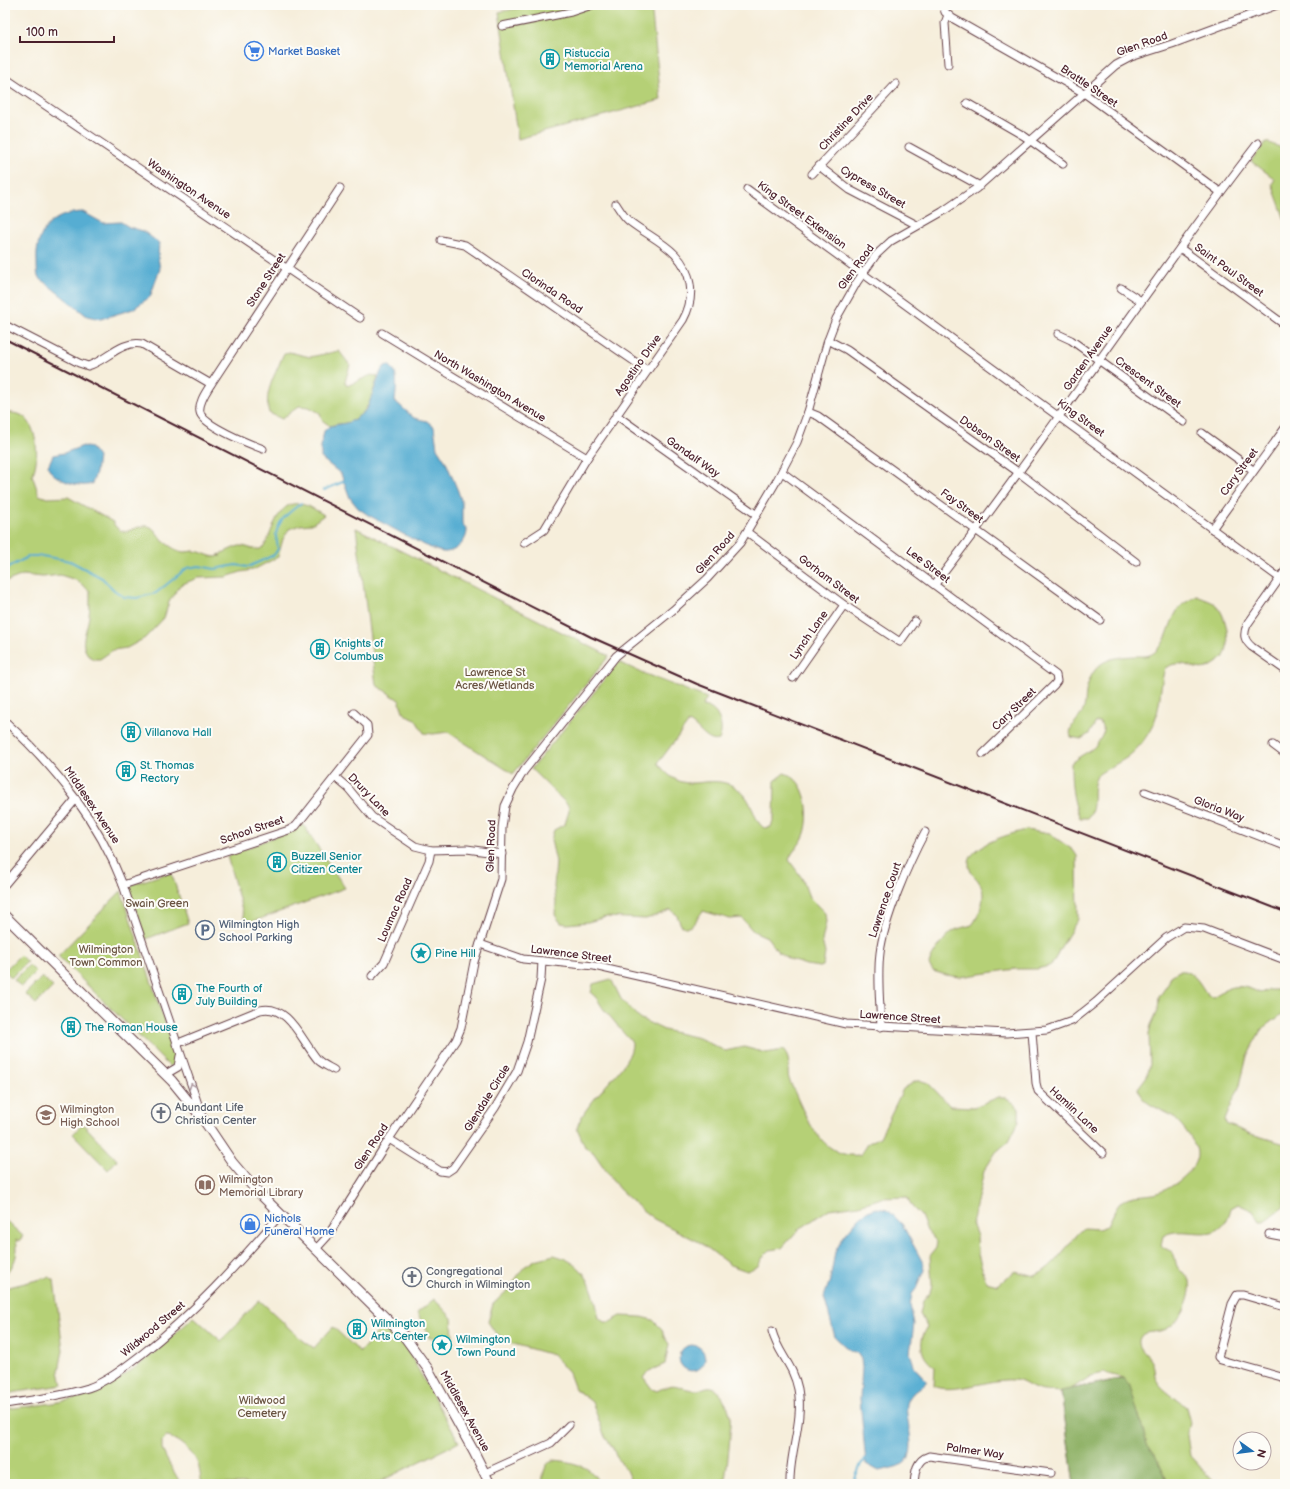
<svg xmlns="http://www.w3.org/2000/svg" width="1290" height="1489" font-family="'Balsamiq Sans',sans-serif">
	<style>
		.green { fill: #b5d076; stroke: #807850; fill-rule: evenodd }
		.forest { fill: #90b267; stroke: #6d6849 }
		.water { fill: #56add2; stroke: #50667e }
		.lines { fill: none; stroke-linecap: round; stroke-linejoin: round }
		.stream { stroke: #56add2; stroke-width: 2 }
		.minor-casing { stroke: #643e45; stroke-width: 9 }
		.major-casing { stroke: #643e45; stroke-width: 11 }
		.minor { stroke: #fff; stroke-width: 7 }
		.major { stroke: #fff; stroke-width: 9 }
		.rail { stroke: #4a1f2b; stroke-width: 2 }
		.oneway { stroke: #ae9aa0 }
		.labels { text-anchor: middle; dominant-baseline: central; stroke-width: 4; stroke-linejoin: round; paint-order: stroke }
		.street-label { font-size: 11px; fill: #4a1f2b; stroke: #fdfcf7 }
		.shop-label { font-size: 11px; fill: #366cbe; stroke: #fdfcf7; text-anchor: start }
		.culture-label { font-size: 11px; fill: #0d838f; stroke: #fdfcf7; text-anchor: start }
		.park-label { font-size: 11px; fill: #6a5442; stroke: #fdfcf7 }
		.service-label { font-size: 11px; fill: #4e5e75; stroke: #fdfcf7; text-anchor: start }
		.worship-label { font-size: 11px; fill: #5b616d; stroke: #fdfcf7; text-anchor: start }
		.education-label { font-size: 11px; fill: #785e54; stroke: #fdfcf7; text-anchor: start }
	</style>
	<rect width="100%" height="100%" fill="#fdfcf7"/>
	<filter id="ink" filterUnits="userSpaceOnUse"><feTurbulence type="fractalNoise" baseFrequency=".025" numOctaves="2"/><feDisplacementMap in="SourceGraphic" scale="8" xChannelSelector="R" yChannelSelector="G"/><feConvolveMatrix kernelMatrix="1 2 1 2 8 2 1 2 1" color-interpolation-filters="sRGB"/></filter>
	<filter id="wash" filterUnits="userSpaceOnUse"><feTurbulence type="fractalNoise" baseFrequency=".012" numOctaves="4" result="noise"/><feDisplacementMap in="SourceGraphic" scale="16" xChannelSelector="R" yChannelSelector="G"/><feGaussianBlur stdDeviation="0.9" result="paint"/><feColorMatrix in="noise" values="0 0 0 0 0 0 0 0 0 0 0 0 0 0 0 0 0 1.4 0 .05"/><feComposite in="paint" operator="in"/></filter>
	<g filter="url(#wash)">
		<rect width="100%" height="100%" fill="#f6eedb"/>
		<g class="green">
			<polygon points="535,5 651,5 661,100 518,139 499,12"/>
			<polygon points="1266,142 1285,149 1285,220 1272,184 1275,179 1251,161"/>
			<path d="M339,351L350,365L345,382L347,386L371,375L378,376C372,394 368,419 346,423C340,424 335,424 330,426L322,420L320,413L309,407L299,406L282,419L269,413C263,392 276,374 283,355L289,352L310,357Z"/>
			<path d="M5,412C10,413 16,413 21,415C38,423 40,462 32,475L39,495L47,498L68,497L113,522C123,543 137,521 151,527C156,530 159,537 163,541C170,546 177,552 185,552C188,552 191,551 194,551C205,552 210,559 221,556L218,555C223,553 238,545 241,546C248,546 255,552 262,548C268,543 269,535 272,529C284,498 298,498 324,515L312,524L300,525L289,529L283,539L278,557L253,570L241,572L226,577L198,578L180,585L169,602L164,618L145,638L127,648L113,650L100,659H93C76,647 87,632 89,616C90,608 90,599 90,591L76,580L60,575L43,577L23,575L5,582Z"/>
			<polygon points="356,528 609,656 513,774 448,732 433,734 424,733 415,719 404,714 399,700 376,685"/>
			<path d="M1197,596C1203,599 1212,601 1216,605C1227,616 1232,645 1223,658C1220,661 1213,665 1210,667C1192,674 1185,656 1165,668C1160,684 1161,701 1156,717C1152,730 1141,746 1130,755C1124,761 1099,772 1097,776C1089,789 1098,805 1088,818H1080C1072,800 1071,782 1071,763C1088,749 1095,753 1104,731L1100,722H1096L1089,734L1081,739L1071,737C1067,725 1081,720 1084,708C1086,701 1085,694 1087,687C1095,660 1110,657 1136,656C1143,656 1150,657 1156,651C1170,640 1169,618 1181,606C1185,602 1192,599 1197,596Z"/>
			<path d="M619,662L640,672L707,698L702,706C718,707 725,726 719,740C707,744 699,727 689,722L658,763C684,799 703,773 731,785C755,796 751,819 764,828L771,827L774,817L775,781L784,773C807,779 811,814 805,833C802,844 792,850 789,860L802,878L809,897L825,913L826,922L822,941L825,953L823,966L820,967L806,965L789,959L778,952L767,937L753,931L742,918L730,919L703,911C697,917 692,933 681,925L676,914L671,910L646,919L606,917L588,922L567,924L561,923L555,915L556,902L554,887L556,862L551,840L554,830L565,824L569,811L568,805L531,769Z"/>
			<polygon points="302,823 345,888 246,924 227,856 294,829"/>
			<path d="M1026,830L1050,834L1073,850L1077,856L1078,919L1059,950L1054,962L1049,966L1037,969H1015L960,977L946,975L933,971L929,965C930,956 945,937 953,931C958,928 966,927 972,925C980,915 988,894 979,882C977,878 973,876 971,872C958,847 1010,834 1026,830Z"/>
			<polygon points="171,872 188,923 146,939 127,886"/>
			<polygon points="121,891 174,1049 176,1061 170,1067 58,956"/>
			<polygon points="20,955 27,962 11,978 5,970"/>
			<polygon points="29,965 36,972 21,987 14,980"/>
			<path d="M1179,971C1194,969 1201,986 1208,996L1213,997C1231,985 1240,983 1260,993L1269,990H1285V1012L1261,1030L1251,1048L1247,1056L1240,1085L1225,1120L1226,1124L1251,1134L1285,1144V1206L1264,1222H1260L1253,1211L1238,1204L1231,1208C1221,1251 1186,1222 1163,1236L1161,1245C1164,1249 1170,1250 1173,1253C1176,1258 1175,1264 1178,1268C1181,1273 1189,1274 1190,1281C1192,1298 1182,1320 1168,1328C1161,1333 1145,1331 1142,1335C1133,1345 1146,1353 1151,1360C1156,1367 1153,1375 1157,1381C1164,1392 1177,1398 1186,1407L1190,1423L1187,1435L1190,1456L1216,1484H1074L1061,1392C1053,1391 1043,1392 1036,1389C1028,1386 1022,1380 1013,1380C991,1378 953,1395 934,1386L935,1367C924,1360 919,1349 923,1336C924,1333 926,1331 927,1327L920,1314L923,1301L930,1293L932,1284L930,1256L936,1248L937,1242L927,1231L921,1216L913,1208L907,1197L882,1198L859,1205L829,1209L797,1231L782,1248L770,1250L763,1257L758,1266L747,1271L730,1265L701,1243L654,1219L641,1209L619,1189L593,1152L585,1147L577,1128C586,1097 634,1067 632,1042C622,1033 615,1021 605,1011C600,1005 598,998 591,993L593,984L611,979L621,999L639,1018L664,1030L699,1038L725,1051L744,1047L766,1053L783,1050C793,1062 786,1067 789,1079C792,1087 796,1095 799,1102C811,1128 827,1159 860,1155L867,1144L880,1137L903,1089L916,1081H922L928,1083L950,1106L974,1107L999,1097H1005L1015,1104L1019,1109V1121L1009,1141L996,1152L984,1171L972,1224L977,1236L978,1254L986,1282L998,1285L1015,1271L1035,1276C1056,1267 1067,1243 1084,1228L1098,1229L1107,1226C1112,1219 1114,1209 1121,1202C1128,1194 1143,1196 1153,1194C1169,1191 1198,1171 1197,1153C1197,1143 1180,1122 1172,1116C1160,1108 1140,1104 1138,1088L1147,1076L1150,1064L1149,1034L1151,1025L1158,1010L1159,997L1168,984L1171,976ZM1104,1373L1124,1378L1071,1389L1091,1376Z"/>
			<polygon points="42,977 53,987 36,1004 25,994"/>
			<polygon points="83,1124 117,1160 108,1170 73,1134"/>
			<path d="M5,1220L23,1236L19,1241L16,1239C19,1253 15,1265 5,1275Z"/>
			<path d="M554,1255C588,1264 593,1288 599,1318L604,1322H610L621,1316L641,1317L653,1320L662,1329L664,1337L669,1344L665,1364L649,1371L644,1378L652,1389L657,1391C678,1380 675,1388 694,1390C702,1391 706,1384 715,1388C718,1389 720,1394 722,1397C724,1402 728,1406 729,1411C733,1423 727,1470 724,1484H632L626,1470L616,1456L613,1448L605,1437L592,1402L575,1389L569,1373L553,1355L510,1343L495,1332L488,1322L493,1304L508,1290L524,1267L535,1260Z"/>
			<polygon points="49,1277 54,1280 63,1350 59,1371 62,1385 5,1394 5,1288"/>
			<polygon points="434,1299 452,1318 453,1338 429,1338 426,1329 417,1313"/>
			<path d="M259,1300C278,1316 293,1335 314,1348L333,1327L360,1352L383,1326L406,1348L459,1442L375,1484H202C200,1477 200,1468 197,1462C193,1452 175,1436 165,1437L162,1441V1449L166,1458L181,1484H5V1409C37,1405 74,1403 103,1388C137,1371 165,1342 194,1317L221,1341Z"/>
			<path d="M553,1460C569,1461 595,1466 598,1484H542C543,1476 544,1463 553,1460Z"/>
		</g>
		<polygon class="forest" points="1124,1378 1130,1386 1147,1444 1155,1455 1169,1484 1074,1484 1061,1391"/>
		<g class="water">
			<path d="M83,212L103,223L121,222L129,227L143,231L159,243L158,257L160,269L150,297L133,309L107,317L101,319L87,316L38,277C37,273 37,267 37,262C35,231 52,213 83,212Z"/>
			<path d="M388,365C400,371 396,390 395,401L414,418L427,421L434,427L437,448L446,462L458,491L462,503V523L467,530C467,542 455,553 443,552C431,551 382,522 368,515L358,508L350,498L341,474L321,458V446L324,431L330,426L346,423L354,420L367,409L381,371L385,366Z"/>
			<path d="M83,446L91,448L98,457L96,473L92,484C79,488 59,481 50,471L48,466L53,455L64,453Z"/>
			<path d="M877,1208L888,1210L902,1224L922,1261L924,1270L916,1289L912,1294L910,1305L914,1324L910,1353L915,1368L927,1381C921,1389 910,1391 907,1404C904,1419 920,1453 903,1464C896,1468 886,1469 879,1471L866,1464L860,1399L862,1367L861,1359L857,1353L849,1350L835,1337L824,1297L830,1280L835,1252L844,1236L859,1218L868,1211Z"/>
			<circle cx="692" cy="1358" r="13"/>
		</g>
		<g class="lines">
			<g class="stream">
				<polyline points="324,490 345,481"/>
				<path d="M5,569L30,556H42L70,561L102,578L114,590L124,597L137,598L156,593L187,568L199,566L215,569L236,565L248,567L274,555L278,549C278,544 276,540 276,536C277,520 290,512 301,503"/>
				<polyline points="853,1484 861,1464 866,1459"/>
			</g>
		</g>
	</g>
	<g filter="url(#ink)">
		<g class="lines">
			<g class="minor-casing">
				<g id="minor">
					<polyline points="943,5 945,12 952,18 1084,93 1220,192"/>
					<polyline points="948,15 945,23 948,64"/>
					<polyline points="502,26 571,12 592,5"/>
					<polyline points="5,78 360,318"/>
					<polyline points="967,103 1024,136 1063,164"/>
					<polyline points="909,147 980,186"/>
					<polyline points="819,166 850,190 917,225"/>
					<polyline points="812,174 896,84"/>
					<polyline points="747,189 1285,582"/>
					<polyline points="441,240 465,245 647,370"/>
					<polyline points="1180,248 1285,325"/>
					<polyline points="1121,288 1141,301"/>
					<path d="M5,325L79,363L88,366C106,361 121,340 142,344L211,384"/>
					<polyline points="382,333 587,458"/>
					<polyline points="1058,334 1071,340 1184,422"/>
					<polyline points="828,340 847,350 1018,472 1136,562"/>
					<polyline points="808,412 818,416 1100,620"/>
					<polyline points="616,415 757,515"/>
					<polyline points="1202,433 1253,470"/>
					<path d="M263,449C250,444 202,425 200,412C198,403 206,392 211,384L340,188"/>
					<polyline points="782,472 1056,675 1057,681 1054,685 983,754"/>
					<polyline points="1212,529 1285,428"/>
					<polyline points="747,532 847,607 900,642 915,621"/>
					<path d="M524,543L544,530L587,458L683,320C689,309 692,296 690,284C685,250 653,240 629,221C624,217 620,210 616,204"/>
					<path d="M1285,571L1247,625C1243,635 1244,640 1252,647L1285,670"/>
					<path d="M935,584C1047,440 1147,287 1258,143"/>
					<polyline points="793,678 844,605"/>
					<path d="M5,721C56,768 98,820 123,885L202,1116"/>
					<polyline points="1273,745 1285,754"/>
					<polyline points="335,777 348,788 372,817 415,846 431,850 467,849 502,854"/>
					<polyline points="1145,792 1285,846"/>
					<polyline points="5,884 76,799"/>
					<polyline points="123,885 289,830 296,826 368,735 367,725 354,713"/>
					<polyline points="480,944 523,959 594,966 846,1024 1006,1033 1047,1030 1072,1021 1096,1002 1166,938 1184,927 1204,929 1285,960"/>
					<polyline points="372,976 384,963 429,861 431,850"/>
					<path d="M881,1027C880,1002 877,977 880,953C884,919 909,862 925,832"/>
					<polyline points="1032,1032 1036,1083 1038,1091 1103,1153"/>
					<path d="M176,1044L260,1010C289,1003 302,1042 318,1060C322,1064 329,1067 334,1070"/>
					<polyline points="166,1074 178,1067 180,1056"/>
					<polyline points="389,1139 440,1171 447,1172 453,1168 495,1108 517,1071 527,1042 541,979 542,961"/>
					<polyline points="1269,1234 1285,1237"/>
					<polyline points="316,1249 327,1237 389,1139 456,1040 461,1028 474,962 501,879 502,828 505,806 513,789 524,771 616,656 673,610 707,579 740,543 776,482 797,442 808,412 828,340 836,319 857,282 876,255 891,241 942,212 977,188 1116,65 1131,57 1172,44 1277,5"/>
					<polyline points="1285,1307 1243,1295 1237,1295 1232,1304 1218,1357 1221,1360 1285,1378"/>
					<path d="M772,1331C778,1354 793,1364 798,1389C804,1421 789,1453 790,1484"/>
					<path d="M5,1404C33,1400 61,1396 88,1388C108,1381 125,1367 142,1354C194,1313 237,1265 280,1215"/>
					<polyline points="485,1473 551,1443 569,1425"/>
					<path d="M914,1484C915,1472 916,1460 929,1456L1051,1473"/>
				</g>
			</g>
			<g class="major-casing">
				<polyline id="major" points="5,916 172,1081 203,1119 232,1162 255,1189 404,1336 428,1369 474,1452 490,1484"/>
			</g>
			<use href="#minor" class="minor"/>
			<use href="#major" class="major"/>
			<polyline class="rail" points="5,339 591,637 697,684 1285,912"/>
		</g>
		<defs><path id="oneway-chevron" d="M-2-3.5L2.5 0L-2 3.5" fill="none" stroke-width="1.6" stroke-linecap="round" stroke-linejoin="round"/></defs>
		<use class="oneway" href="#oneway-chevron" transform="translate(192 1086) rotate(-110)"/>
	</g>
	<defs>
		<g id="supermarket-ring" transform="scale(1)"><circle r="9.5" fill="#fdfcf7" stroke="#3f7fe0" stroke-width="1.5"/><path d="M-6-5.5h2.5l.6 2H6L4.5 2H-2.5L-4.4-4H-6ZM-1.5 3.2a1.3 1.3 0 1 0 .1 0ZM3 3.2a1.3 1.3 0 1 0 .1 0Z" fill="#3f7fe0"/></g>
		<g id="building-ring" transform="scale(1)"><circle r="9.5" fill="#fdfcf7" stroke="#0f9aa8" stroke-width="1.5"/><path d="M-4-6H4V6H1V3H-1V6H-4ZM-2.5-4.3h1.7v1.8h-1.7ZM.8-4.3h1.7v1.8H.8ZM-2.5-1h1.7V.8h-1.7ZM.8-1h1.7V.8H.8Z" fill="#0f9aa8"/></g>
		<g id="parking-ring" transform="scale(1)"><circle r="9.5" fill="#fdfcf7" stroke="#5c6f8a" stroke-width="1.5"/><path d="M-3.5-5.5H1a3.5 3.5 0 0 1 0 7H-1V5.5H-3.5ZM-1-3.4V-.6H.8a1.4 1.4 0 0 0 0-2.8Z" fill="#5c6f8a"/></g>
		<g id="sight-ring" transform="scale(1)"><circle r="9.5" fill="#fdfcf7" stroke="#0f9aa8" stroke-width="1.5"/><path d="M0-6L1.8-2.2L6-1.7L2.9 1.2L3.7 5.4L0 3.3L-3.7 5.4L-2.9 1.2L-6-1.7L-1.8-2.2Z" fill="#0f9aa8"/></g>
		<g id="church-ring" transform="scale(1)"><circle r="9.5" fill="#fdfcf7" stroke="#6b7280" stroke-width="1.5"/><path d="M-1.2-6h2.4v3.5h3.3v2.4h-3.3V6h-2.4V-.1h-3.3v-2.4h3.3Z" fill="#6b7280"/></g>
		<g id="school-ring" transform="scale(1)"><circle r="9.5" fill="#fdfcf7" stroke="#8d6e63" stroke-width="1.5"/><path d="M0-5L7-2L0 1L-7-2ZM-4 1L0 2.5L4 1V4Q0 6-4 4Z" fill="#8d6e63"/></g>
		<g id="library-ring" transform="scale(1)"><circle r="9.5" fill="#fdfcf7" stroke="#8d6e63" stroke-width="1.5"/><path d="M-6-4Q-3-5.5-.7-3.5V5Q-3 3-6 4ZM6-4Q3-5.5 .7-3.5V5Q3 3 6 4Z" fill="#8d6e63"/></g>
		<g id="shop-ring" transform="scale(1)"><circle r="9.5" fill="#fdfcf7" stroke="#3f7fe0" stroke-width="1.5"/><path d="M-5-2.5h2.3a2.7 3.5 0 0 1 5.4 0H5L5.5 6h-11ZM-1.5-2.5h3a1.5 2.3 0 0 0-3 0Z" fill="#3f7fe0"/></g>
	</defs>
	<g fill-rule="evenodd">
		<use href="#supermarket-ring" x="254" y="51"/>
		<use href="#building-ring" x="550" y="59"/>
		<use href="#building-ring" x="320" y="649"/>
		<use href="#building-ring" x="131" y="732"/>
		<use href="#building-ring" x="126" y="771"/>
		<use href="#building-ring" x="277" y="862"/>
		<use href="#parking-ring" x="205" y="930"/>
		<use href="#sight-ring" x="421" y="953"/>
		<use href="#building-ring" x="182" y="994"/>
		<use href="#building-ring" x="71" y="1027"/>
		<use href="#church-ring" x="161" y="1113"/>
		<use href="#school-ring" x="46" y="1115"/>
		<use href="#library-ring" x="205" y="1185"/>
		<use href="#shop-ring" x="250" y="1224"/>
		<use href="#church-ring" x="412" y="1277"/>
		<use href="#building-ring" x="357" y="1329"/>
		<use href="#sight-ring" x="442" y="1345"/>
	</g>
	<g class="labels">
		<g class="street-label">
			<text transform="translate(1142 44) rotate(-20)">Glen Road</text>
			<text transform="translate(1089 86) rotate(34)">Brattle Street</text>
			<text transform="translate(846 122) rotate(-47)">Christine Drive</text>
			<text transform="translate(873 187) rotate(30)">Cypress Street</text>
			<text transform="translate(189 189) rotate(34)">Washington Avenue</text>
			<text transform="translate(802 215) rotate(36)">King Street Extension</text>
			<text transform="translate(856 267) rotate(-54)">Glen Road</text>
			<text transform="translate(1229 270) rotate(36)">Saint Paul Street</text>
			<text transform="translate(266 280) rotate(-57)">Stone Street</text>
			<text transform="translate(552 291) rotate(34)">Clorinda Road</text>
			<text transform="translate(1088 358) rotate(-55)">Garden Avenue</text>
			<text transform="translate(638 365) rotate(-55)">Agostino Drive</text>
			<text transform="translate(1148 382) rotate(36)">Crescent Street</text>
			<text transform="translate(490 386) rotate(31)">North Washington Avenue</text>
			<text transform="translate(1081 418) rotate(36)">King Street</text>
			<text transform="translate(990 439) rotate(35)">Dobson Street</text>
			<text transform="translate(693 457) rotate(35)">Gandalf Way</text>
			<text transform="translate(1239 472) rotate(-54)">Cary Street</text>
			<text transform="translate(962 506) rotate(36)">Fay Street</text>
			<text transform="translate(715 553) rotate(-48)">Glen Road</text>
			<text transform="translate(928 565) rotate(37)">Lee Street</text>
			<text transform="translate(829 579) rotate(37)">Gorham Street</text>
			<text transform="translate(809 635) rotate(-55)">Lynch Lane</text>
			<text transform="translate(1014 709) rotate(-44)">Cary Street</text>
			<text transform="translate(369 795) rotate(46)">Drury Lane</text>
			<text transform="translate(92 805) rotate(56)">Middlesex Avenue</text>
			<text transform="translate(1219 809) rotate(21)">Gloria Way</text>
			<text transform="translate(252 830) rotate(-19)">School Street</text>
			<text transform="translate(491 846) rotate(-88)">Glen Road</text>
			<text transform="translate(885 900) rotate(-71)">Lawrence Court</text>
			<text transform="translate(395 910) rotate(-66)">Loumac Road</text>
			<text transform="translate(571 954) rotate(7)">Lawrence Street</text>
			<text transform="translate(900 1017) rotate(4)">Lawrence Street</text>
			<text transform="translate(487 1098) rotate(-58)">Glendale Circle</text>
			<text transform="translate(1074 1110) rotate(43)">Hamlin Lane</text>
			<text transform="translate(371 1147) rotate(-57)">Glen Road</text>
			<text transform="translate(153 1329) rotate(-40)">Wildwood Street</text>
			<text transform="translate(465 1411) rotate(61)">Middlesex Avenue</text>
			<text transform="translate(975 1451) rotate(8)">Palmer Way</text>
		</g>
		<g class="shop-label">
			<text x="268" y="51">Market Basket</text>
			<text x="264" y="1218">Nichols<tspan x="264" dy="13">Funeral Home</tspan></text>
		</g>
		<g class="culture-label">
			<text x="564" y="53">Ristuccia<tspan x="564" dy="13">Memorial Arena</tspan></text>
			<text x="334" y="643">Knights of<tspan x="334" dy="13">Columbus</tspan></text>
			<text x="145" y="732">Villanova Hall</text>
			<text x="140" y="765">St. Thomas<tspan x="140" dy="13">Rectory</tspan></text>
			<text x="291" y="856">Buzzell Senior<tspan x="291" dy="13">Citizen Center</tspan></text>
			<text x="435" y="953">Pine Hill</text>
			<text x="196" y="988">The Fourth of<tspan x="196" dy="13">July Building</tspan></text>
			<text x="85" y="1027">The Roman House</text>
			<text x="371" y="1323">Wilmington<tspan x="371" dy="13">Arts Center</tspan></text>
			<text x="456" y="1339">Wilmington<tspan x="456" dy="13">Town Pound</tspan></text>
		</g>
		<g class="park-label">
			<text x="495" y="672">Lawrence St<tspan x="495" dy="13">Acres/Wetlands</tspan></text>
			<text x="157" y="903">Swain Green</text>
			<text x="106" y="949">Wilmington<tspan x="106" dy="13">Town Common</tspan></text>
			<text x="262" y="1400">Wildwood<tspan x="262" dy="13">Cemetery</tspan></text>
		</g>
		<g class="service-label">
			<text x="219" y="924">Wilmington High<tspan x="219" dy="13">School Parking</tspan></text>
		</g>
		<g class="worship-label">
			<text x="175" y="1107">Abundant Life<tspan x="175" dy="13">Christian Center</tspan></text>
			<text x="426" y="1271">Congregational<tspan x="426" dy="13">Church in Wilmington</tspan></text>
		</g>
		<g class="education-label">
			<text x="60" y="1109">Wilmington<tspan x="60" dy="13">High School</tspan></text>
			<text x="219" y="1179">Wilmington<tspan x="219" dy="13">Memorial Library</tspan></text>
		</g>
	</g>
	<rect width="1290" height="1489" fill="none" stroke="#fdfcf7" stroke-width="20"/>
	<g transform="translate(1252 1451) rotate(104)"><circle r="19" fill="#fdfcf7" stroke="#b5a4a5"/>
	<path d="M0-3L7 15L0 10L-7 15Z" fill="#1f6fb2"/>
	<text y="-6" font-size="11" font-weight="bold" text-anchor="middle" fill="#4a1f2b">N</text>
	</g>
	<path d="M20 36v6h94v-6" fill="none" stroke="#4a1f2b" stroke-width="2"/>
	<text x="26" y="36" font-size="12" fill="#4a1f2b" stroke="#fdfcf7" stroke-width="3" paint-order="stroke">100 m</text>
</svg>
